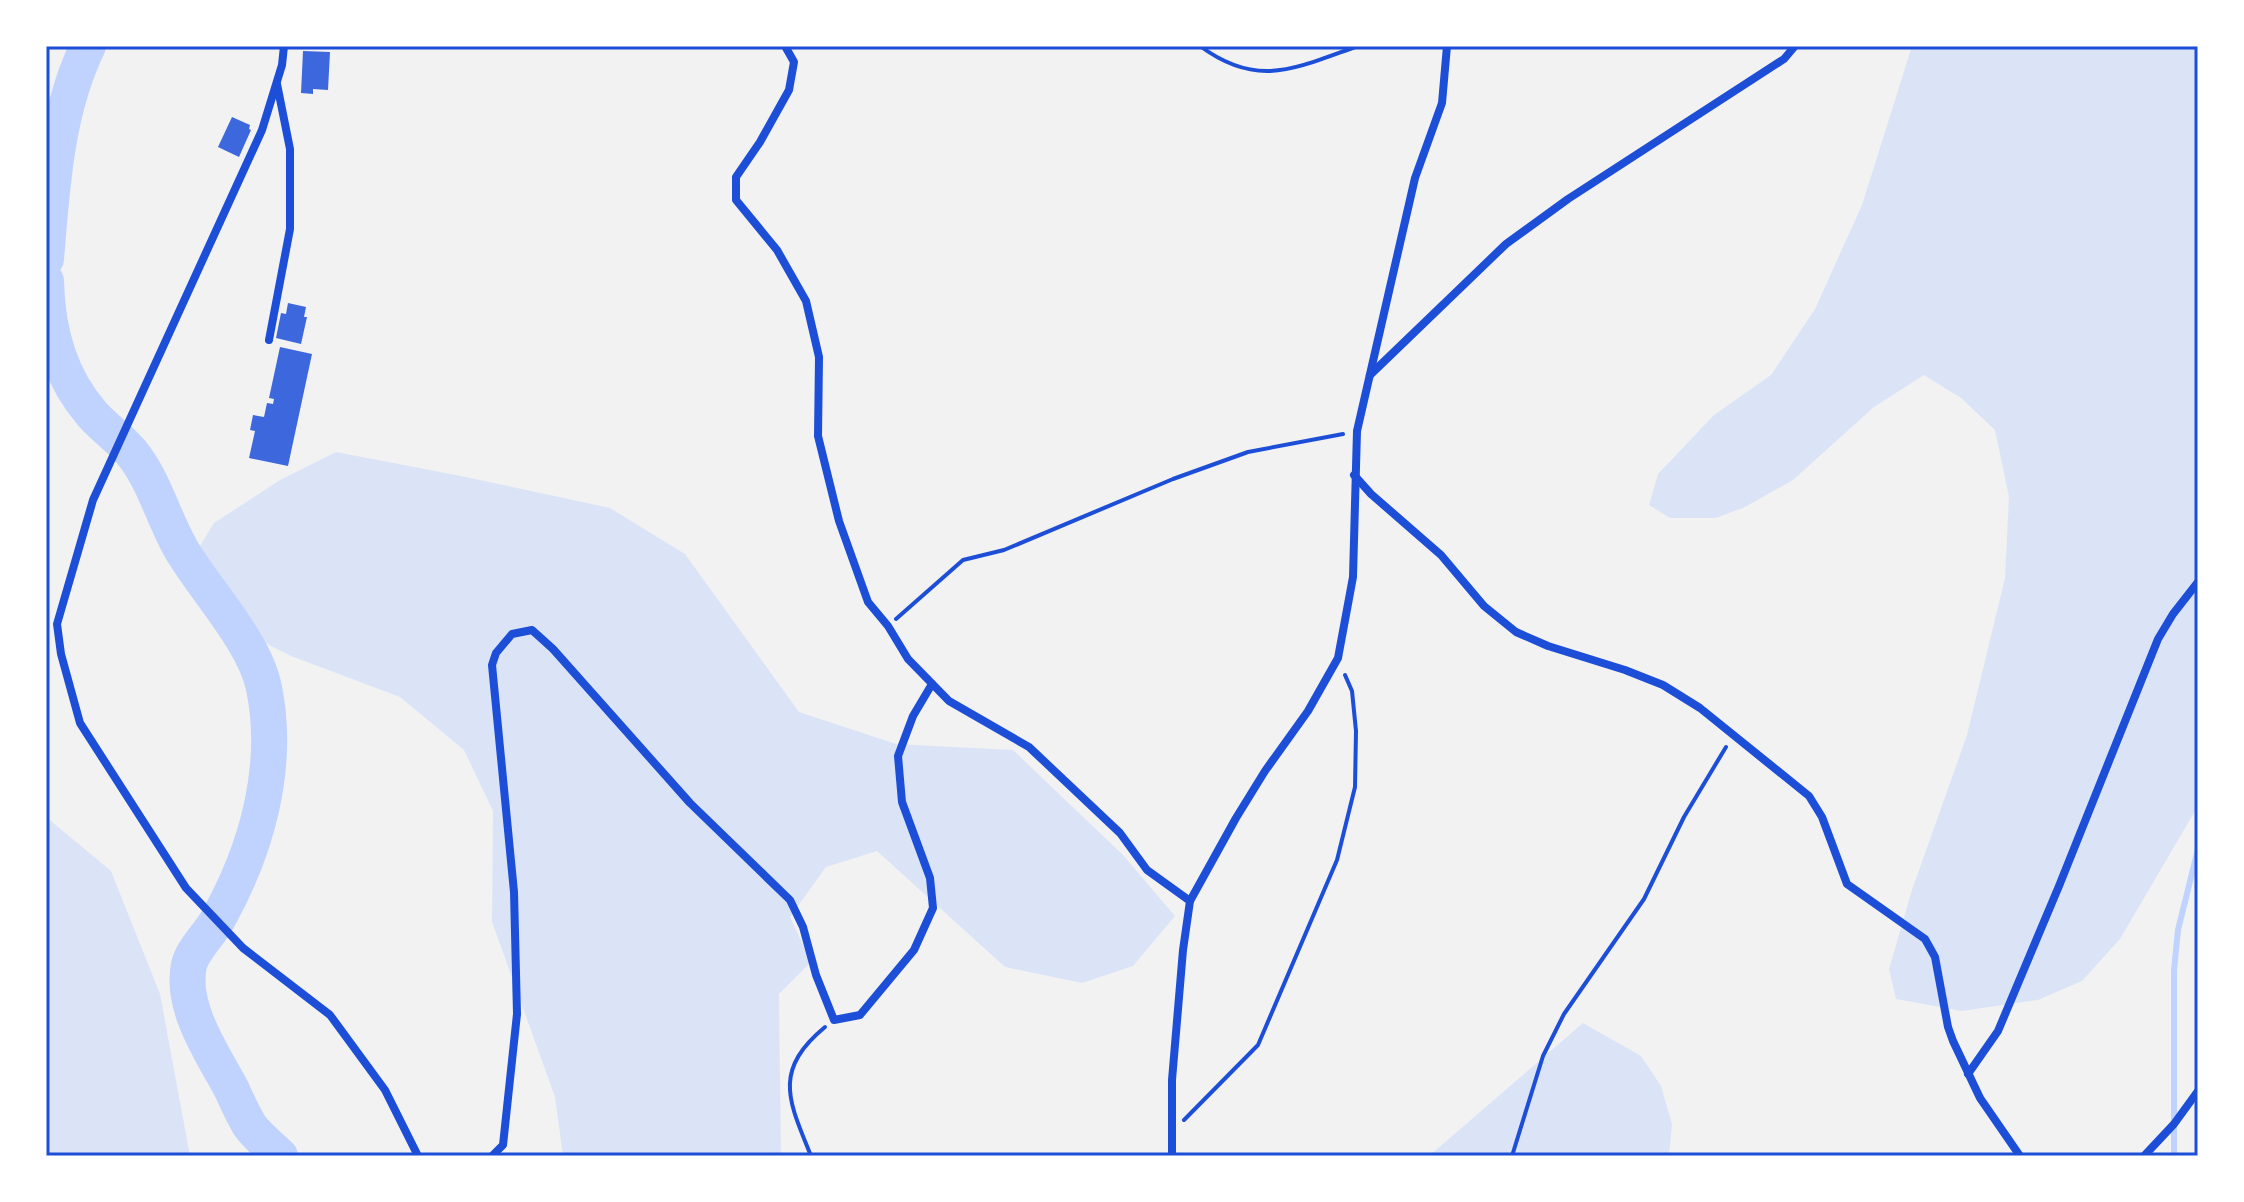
<svg xmlns="http://www.w3.org/2000/svg" width="2244" height="1202" font-family="'Open Sans',sans-serif">
	<style>
		.green { fill: #dbe4f7 }
		.lines { fill: none; stroke-linecap: round; stroke-linejoin: round }
		.stream { stroke: #bfd3fe; stroke-width: 6 }
		.river { stroke: #bfd3fe; stroke-width: 36 }
		.building { fill: #3d67dc }
		.path { stroke: #1d4ed8; stroke-width: 4 }
		.minor { stroke: #1d4ed8; stroke-width: 8 }
		.neatline { fill: none; stroke: #1d4ed8; stroke-width: 3 }
	</style>
	<rect width="100%" height="100%" fill="#f2f2f2"/>
	<g class="green">
		<polygon points="1912,46 2198,46 2198,806 2120,939 2082,981 2038,1000 1962,1011 1896,999 1889,969 1912,890 1967,735 2005,578 2009,497 1995,430 1961,398 1924,375 1874,407 1793,480 1745,507 1716,518 1670,518 1649,505 1658,474 1714,415 1771,375 1815,309 1862,205"/>
		<polygon points="336,452 461,476 610,508 685,554 799,712 896,744 1013,750 1123,855 1175,916 1133,966 1082,983 1005,967 877,851 826,867 790,917 811,962 779,994 781,1156 563,1156 555,1097 492,922 493,811 464,750 400,697 291,656 211,616 184,572 214,523 280,480"/>
		<polygon points="46,817 111,871 160,994 190,1156 46,1156"/>
		<polygon points="1583,1023 1641,1056 1661,1086 1672,1124 1669,1156 1429,1156"/>
	</g>
	<g class="lines">
		<polyline class="stream" points="2174,1156 2174,970 2178,930 2198,849"/>
		<g class="river">
			<path d="M46,259C52,187 56,112 88,46"/>
			<path d="M46,281C47,330 59,376 92,414C105,429 124,441 135,457C155,484 164,519 181,549C205,590 255,642 264,688C280,767 257,849 218,919C210,934 193,949 189,965C180,1007 212,1053 231,1088C237,1101 243,1115 250,1126C258,1137 270,1146 280,1156"/>
		</g>
	</g>
	<g class="building">
		<polygon points="303,51 330,52 328,90 313,89 313,94 301,93"/>
		<polygon points="232,117 250,125 249,129 251,130 239,157 218,147"/>
		<polygon points="288,303 306,307 304,317 307,317 301,344 276,338 281,313 286,314"/>
		<polygon points="280,347 312,354 288,466 249,458 255,431 250,430 253,415 264,417 267,403 273,404 274,399 269,398"/>
	</g>
	<g class="lines">
		<g class="path">
			<path d="M1200,46C1258,89 1296,68 1358,46"/>
			<polyline points="896,619 963,560 1004,550 1173,479 1248,452 1343,434"/>
			<polyline points="1184,1120 1258,1045 1337,860 1355,787 1356,731 1352,691 1345,675"/>
			<path d="M811,1156C789,1101 772,1071 825,1027"/>
			<polyline points="1512,1156 1543,1056 1564,1014 1644,899 1684,817 1726,747"/>
		</g>
		<g class="minor">
			<polyline points="284,46 282,65 262,130 93,500 57,624 61,654 80,723 186,888 243,948 330,1015 385,1090 418,1156"/>
			<polyline points="785,46 794,62 789,90 760,142 736,177 736,200 777,250 806,301 819,357 818,436 839,521 868,602 888,626 908,659 949,701 1029,747 1120,833 1147,870 1190,901"/>
			<polyline points="269,340 290,229 290,149 277,84"/>
			<polyline points="1370,375 1506,244 1568,199 1784,59 1795,46"/>
			<polyline points="1354,475 1371,494 1441,555 1484,606 1516,632 1548,646 1625,670 1663,685 1700,708 1809,796 1822,817 1847,884 1925,939 1935,957 1948,1027 1953,1041 1980,1098 2020,1156"/>
			<polyline points="1968,1074 1998,1031 2059,886 2158,639 2173,614 2198,582"/>
			<polyline points="492,1156 503,1145 517,1014 514,892 492,665 496,653 512,634 532,630 553,649 690,803 790,900 803,927 816,975 834,1020 860,1015 914,950 933,908 930,878 902,802 898,756 913,716 932,684"/>
			<polyline points="1172,1156 1172,1080 1183,950 1190,901 1236,818 1265,771 1308,711 1338,658 1353,577 1357,431 1415,178 1442,103 1447,46"/>
			<polyline points="2144,1156 2174,1124 2198,1091"/>
		</g>
	</g>
	<rect width="2244" height="1202" fill="none" stroke="#ffffff" stroke-width="96"/>
	<rect x="48" y="48" width="2148" height="1106" class="neatline"/>
</svg>
